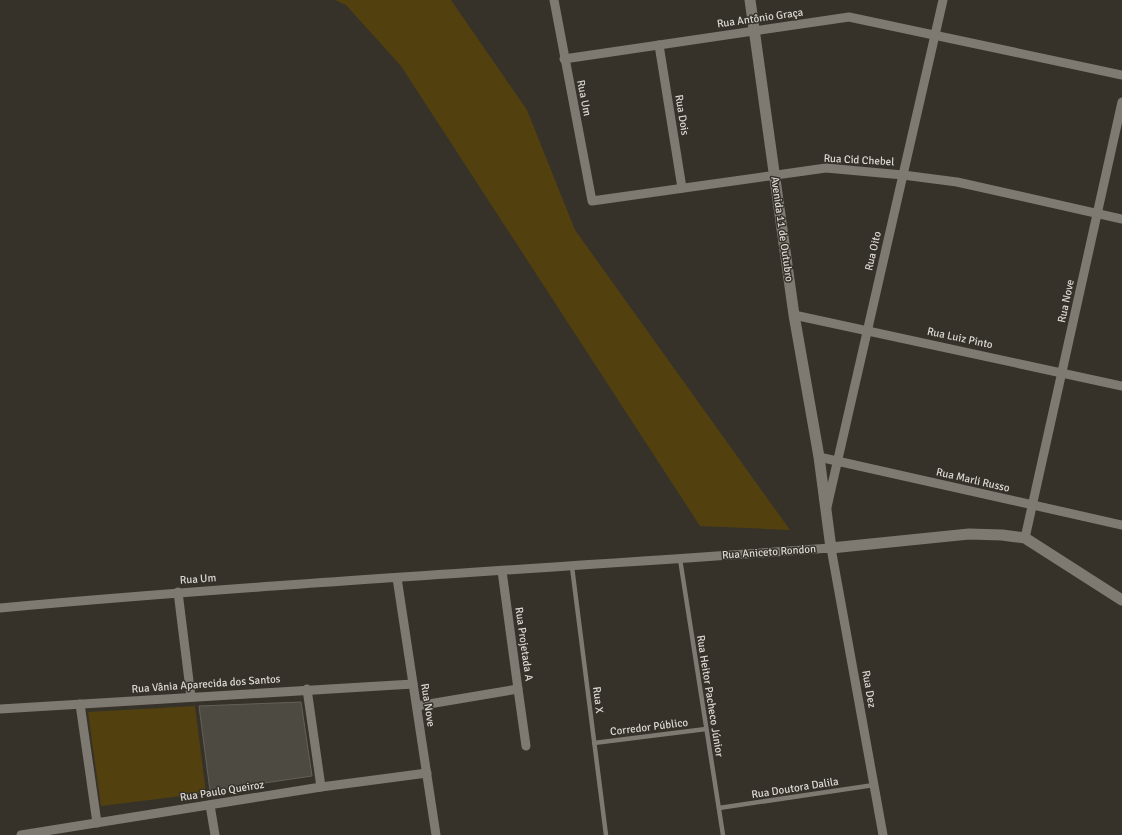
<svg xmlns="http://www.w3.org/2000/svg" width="1122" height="835" font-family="Signika,sans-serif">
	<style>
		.green { fill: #52410f }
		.building { fill: #4d4a41; stroke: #646057 }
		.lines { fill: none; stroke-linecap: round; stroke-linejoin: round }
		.service { stroke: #7e7a71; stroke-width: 4.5 }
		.minor { stroke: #7e7a71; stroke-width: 9 }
		.tertiary { stroke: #7e7a71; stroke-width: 11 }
		.labels { text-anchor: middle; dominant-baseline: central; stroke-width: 3; stroke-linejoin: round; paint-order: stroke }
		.street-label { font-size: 11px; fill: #dbd9d3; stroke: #36322a }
	</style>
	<rect width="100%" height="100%" fill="#36322a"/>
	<g class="green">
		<polygon points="335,0 451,0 527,110 575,230 790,530 700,526 401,66 346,5"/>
		<polygon points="195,706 206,793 101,806 88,712"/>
	</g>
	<polygon class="building" points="301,702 312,776 210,791 199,706"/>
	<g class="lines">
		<g class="service">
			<polyline points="680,559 723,835"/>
			<polyline points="572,567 606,835"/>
			<polyline points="594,743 706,729"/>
			<polyline points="719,808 874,785"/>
		</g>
		<g class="minor">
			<polyline points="554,0 592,201 826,168 903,175 957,182 1122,219"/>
			<polyline points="659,45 682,188"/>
			<polyline points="564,59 849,17 1122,75"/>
			<polyline points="794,315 1122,386"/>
			<polyline points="819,457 1122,525"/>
			<polyline points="827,507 943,0"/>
			<polyline points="1025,538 1122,102"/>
			<polyline points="397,578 436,835"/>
			<polyline points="178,592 191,697"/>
			<path d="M0,608C277,583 554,568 831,548L883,835"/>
			<polyline points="307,689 321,787"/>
			<polyline points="518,689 526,746"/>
			<polyline points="80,704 97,823"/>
			<polyline points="417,706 518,689 502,571"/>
			<polyline points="0,709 413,684"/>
			<polyline points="210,805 215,835"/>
			<polyline points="21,835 321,787 427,773"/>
		</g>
		<polyline class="tertiary" points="750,0 794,315 819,457 831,548 969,534 1002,535 1025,538 1122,600"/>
	</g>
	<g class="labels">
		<g class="street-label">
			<text transform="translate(760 18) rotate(-8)">Rua Antônio Graça</text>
			<text transform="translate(584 98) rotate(79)">Rua Um</text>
			<text transform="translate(682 115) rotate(81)">Rua Dois</text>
			<text transform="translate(859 160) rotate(3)">Rua Cid Chebel</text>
			<text transform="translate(782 229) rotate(82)">Avenida 11 de Outubro</text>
			<text transform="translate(873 251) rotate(-77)">Rua Oito</text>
			<text transform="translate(1066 301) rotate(-78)">Rua Nove</text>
			<text transform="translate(960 338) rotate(12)">Rua Luiz Pinto</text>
			<text transform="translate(973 480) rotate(13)">Rua Marli Russo</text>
			<text transform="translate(769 552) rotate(-4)">Rua Aniceto Rondon</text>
			<text transform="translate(198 579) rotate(-4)">Rua Um</text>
			<text transform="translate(524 644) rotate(82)">Rua Projetada A</text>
			<text transform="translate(206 684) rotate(-4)">Rua Vânia Aparecida dos Santos</text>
			<text transform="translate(869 689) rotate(80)">Rua Dez</text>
			<text transform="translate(710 696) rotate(81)">Rua Heitor Pacheco Júnior</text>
			<text transform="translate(598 700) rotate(83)">Rua X</text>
			<text transform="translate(428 705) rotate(81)">Rua Nove</text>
			<text transform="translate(649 727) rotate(-7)">Corredor Público</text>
			<text transform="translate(795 788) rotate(-9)">Rua Doutora Dalila</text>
			<text transform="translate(222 791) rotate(-9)">Rua Paulo Queiroz</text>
		</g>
	</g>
</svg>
